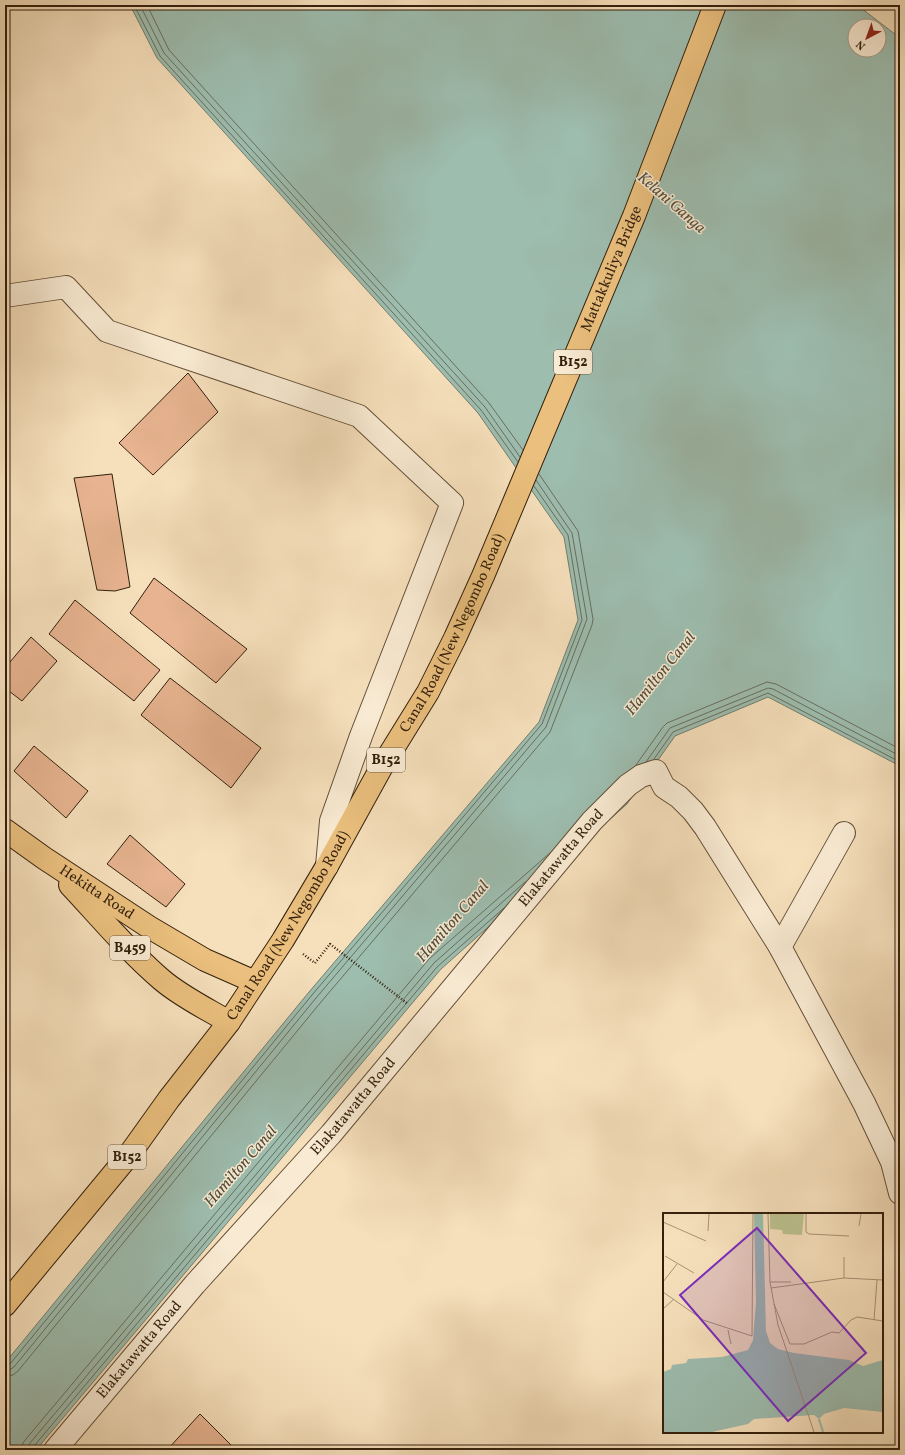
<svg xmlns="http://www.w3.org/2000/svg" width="905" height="1455" font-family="Vollkorn,serif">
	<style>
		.water { fill: #9dbdaf; stroke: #737e6e; fill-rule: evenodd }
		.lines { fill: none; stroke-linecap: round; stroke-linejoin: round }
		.shore { stroke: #686e5e; stroke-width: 1 }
		.building { fill: #e7b390; stroke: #331f0c }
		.minor-casing { stroke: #644f38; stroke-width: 24 }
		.major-casing { stroke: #331f0c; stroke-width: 24 }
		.path { stroke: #331f0c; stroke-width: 2.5; stroke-dasharray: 1 2; stroke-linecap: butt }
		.minor { stroke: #f9ebd3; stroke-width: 22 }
		.major { stroke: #ebc07e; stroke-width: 22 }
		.labels { text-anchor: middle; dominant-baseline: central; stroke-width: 3; stroke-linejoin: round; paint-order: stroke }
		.shield { fill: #f9ebd3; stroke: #6e5c48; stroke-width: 1 }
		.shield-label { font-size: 14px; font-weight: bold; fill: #331f0c }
		.street-label { font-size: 15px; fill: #331f0c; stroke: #f9ebd3 }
		.water-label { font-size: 16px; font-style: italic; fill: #534e3d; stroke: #f9ebd3 }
		.inset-river { fill: none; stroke: #9dbdaf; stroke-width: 2 }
		.inset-road { fill: none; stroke: #a89376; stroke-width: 1 }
		.view { fill: #7b2cbf; fill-opacity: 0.15; stroke: #7b2cbf; stroke-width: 2 }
		.inset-edge { fill: none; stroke: #331f0c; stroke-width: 2 }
	</style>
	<rect width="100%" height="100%" fill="#f6e0bc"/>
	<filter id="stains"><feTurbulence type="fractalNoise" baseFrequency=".005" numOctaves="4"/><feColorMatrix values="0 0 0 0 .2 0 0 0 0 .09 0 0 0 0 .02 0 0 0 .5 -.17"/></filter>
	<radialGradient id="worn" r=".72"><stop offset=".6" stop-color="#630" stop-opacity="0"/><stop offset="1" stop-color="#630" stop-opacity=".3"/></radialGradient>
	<path class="water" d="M130,5H857L900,38V766L768,697L675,736L627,804L441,969L36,1450H5V1363L309,992L539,722L578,620L564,537L478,413L157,58ZM855,26H879V50H855Z"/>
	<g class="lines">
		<g class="shore">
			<polyline points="134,5 160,56 481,410 518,462"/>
			<polyline points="140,5 164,53 485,407 520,457"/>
			<polyline points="147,5 169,50 489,403 523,450"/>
			<polyline points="654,759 673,732 768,693 900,762"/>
			<polyline points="646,762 670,728 768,688 773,689 900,756"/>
			<polyline points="636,765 663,727 667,723 767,682 776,684 900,749"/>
			<polyline points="5,1365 10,1364 312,995 542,724 582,620 568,535 534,486"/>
			<polyline points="5,1370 9,1370 14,1367 316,998 546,727 587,619 572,533 536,480"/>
			<polyline points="5,1376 13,1375 18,1371 321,1002 550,732 592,625 593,619 578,531 539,474"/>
			<polyline points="22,1450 23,1443 26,1439 429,959 551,852"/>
			<polyline points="28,1450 30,1443 434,963 525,882"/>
			<polyline points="33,1450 34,1446 437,967 504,908"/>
		</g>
	</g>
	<g class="building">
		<polygon points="188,373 218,412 153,475 119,443"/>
		<polygon points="112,474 130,587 115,591 97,590 74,478"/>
		<polygon points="154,578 247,649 216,683 130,613"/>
		<polygon points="75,600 160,670 134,701 49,634"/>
		<polygon points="31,637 57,661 22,701 5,688 5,668"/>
		<polygon points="170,678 261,748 231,788 141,715"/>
		<polygon points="34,746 88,791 66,818 14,771"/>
		<polygon points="130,835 185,884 166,907 107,864"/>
		<polygon points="200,1414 236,1450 167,1450"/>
	</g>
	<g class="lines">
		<g class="minor-casing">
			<g id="minor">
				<polyline points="5,296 66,287 107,331 359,416 452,503 361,736 331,821 327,866"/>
				<polyline points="780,947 844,833"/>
				<path id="s1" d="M55,1450L195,1284L331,1134L592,821L628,785L641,776L656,771L664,787L679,797L693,811L705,827L780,947L864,1103L892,1162L900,1193"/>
			</g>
		</g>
		<g class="major-casing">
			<g id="major">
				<path id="s2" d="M5,830L44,858L149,927L205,960L255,982"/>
				<path d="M70,885C100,917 128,951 162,980C182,997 207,1009 229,1022"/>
				<path id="s3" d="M5,1305L129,1155L169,1099L229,1022L283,940L327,866L381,768L428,692L455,638L483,576L634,216L715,5"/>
			</g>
		</g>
		<polyline class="path" points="303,954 315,963 330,944 408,1004"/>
		<use href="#minor" class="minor"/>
		<use href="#major" class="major"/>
	</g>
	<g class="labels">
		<g class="shield">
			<rect x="554" y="350" width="38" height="24" rx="3"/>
			<rect x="367" y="748" width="38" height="24" rx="3"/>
			<rect x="110" y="936" width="40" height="24" rx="3"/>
			<rect x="108" y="1145" width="38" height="24" rx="3"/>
		</g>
		<g class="shield-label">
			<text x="573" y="362">B152</text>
			<text x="386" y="760">B152</text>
			<text x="130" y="948">B459</text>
			<text x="127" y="1157">B152</text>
		</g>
		<g class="street-label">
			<text stroke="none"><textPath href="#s3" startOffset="1208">Mattakkuliya Bridge</textPath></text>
			<text stroke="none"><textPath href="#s3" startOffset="810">Canal Road (New Negombo Road)</textPath></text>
			<text stroke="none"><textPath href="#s1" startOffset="779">Elakatawatta Road</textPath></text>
			<text stroke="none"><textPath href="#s2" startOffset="111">Hekitta Road</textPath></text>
			<text stroke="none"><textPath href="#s3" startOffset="474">Canal Road (New Negombo Road)</textPath></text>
			<text stroke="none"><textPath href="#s1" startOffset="455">Elakatawatta Road</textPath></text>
			<text stroke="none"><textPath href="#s1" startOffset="131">Elakatawatta Road</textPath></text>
		</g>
		<g class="water-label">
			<text transform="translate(671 203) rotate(41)">Kelani Ganga</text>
			<text transform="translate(661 674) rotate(-51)">Hamilton Canal</text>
			<text transform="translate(453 922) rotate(-49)">Hamilton Canal</text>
			<text transform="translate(241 1167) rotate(-49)">Hamilton Canal</text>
		</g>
	</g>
	<g transform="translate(663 1213)">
		<rect width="220" height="220" fill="#f6e0bc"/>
		<path d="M107,1H141L139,22L120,21L119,17L107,16Z" fill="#bdc290"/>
		<path d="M91,1H100L103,118L107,130L115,136L131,140L186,147L200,153L220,147V199L181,195L161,201L156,206L151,202L91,206L85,211L49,219H0V159L8,156L9,152L23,150L25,146L59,144L85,137L90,127L93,89Z" fill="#9dbdaf"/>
		<path class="inset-river" d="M156,206L160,219"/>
		<path class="inset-road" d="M105,1L107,69L115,112L151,219M143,1V19L146,21L186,23M0,9L43,28M196,13L198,1M45,18L46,1M2,43L31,60M181,44V65M0,69L14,51M107,69H128M108,75L181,65L220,67M0,79L40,107L89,123L90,1M111,91L127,131H141L169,119L176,120L188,107L194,104L220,108M0,96L11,86M211,107L214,67M65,117L68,131"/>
		<path class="view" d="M94,15L203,140L125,208L17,82Z"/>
		<rect width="220" height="220" class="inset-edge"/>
	</g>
	<rect width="905" height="1455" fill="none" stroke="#f6e0bc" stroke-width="20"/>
	<rect x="6" y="6" width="893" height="1443" fill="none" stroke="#331f0c" stroke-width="2"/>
	<rect x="10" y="10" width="885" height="1435" fill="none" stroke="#331f0c"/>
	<g transform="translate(867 38) rotate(221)"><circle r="19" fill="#f9ebd3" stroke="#aa9983"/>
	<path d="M0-3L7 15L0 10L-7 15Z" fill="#8f2418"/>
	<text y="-6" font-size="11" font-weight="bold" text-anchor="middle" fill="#331f0c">N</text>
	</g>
	<rect width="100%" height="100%" filter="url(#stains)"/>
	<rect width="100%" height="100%" fill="url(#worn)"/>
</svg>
